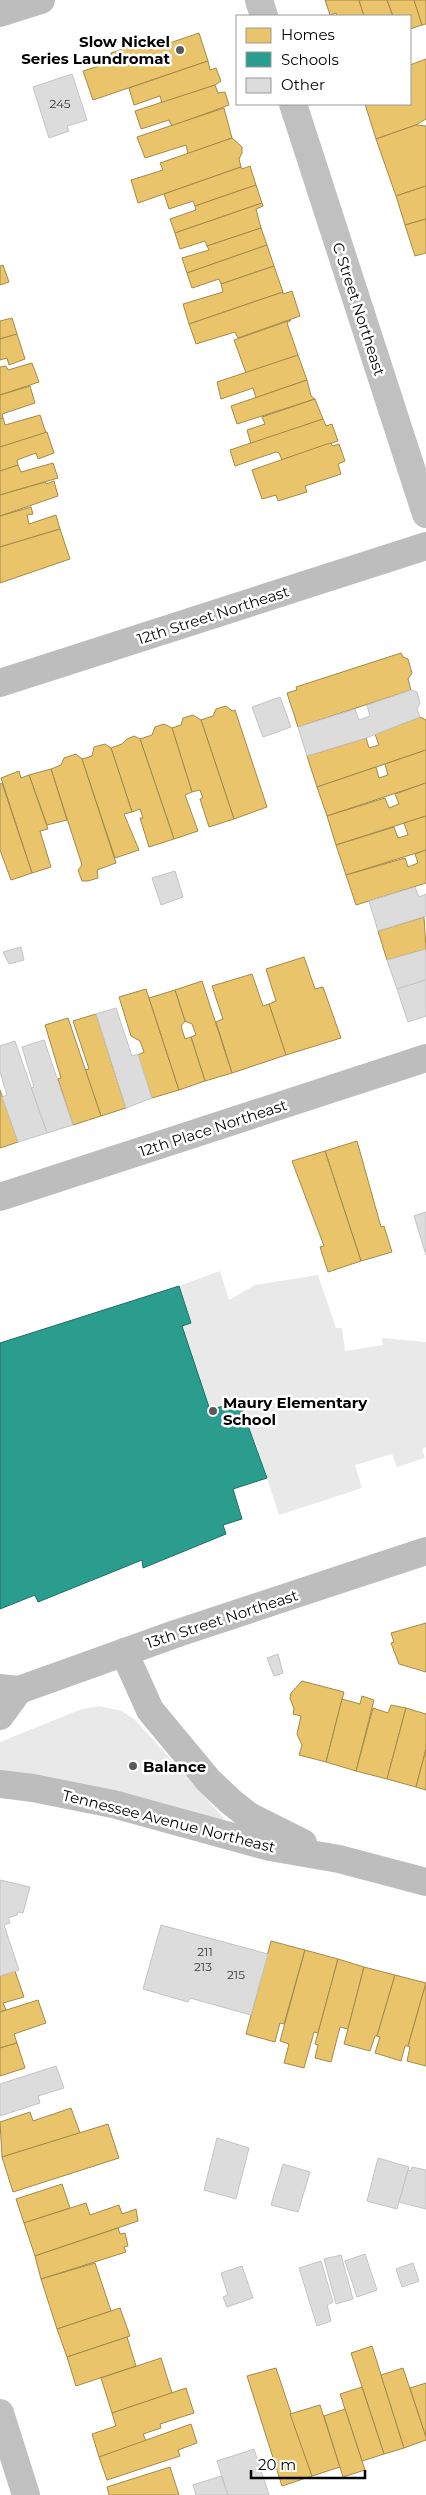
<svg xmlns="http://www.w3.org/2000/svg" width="426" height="2495" font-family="Montserrat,sans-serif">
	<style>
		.green { fill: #e9e9e9 }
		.homes { fill: #e9c46a; stroke: #a3894a }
		.schools { fill: #2a9d8f; stroke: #1d6e64 }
		.building { fill: #dcdcdc; stroke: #c4c4c4 }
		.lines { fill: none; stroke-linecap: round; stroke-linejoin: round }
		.minor { stroke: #bdbdbd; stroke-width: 28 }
		.tertiary { stroke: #bdbdbd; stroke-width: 28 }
		.secondary { stroke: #c0c0c0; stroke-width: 28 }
		.poi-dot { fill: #595959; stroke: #fff; stroke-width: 2 }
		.labels { text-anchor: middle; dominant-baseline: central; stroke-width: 5; stroke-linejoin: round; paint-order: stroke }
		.number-label { font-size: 12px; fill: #373737 }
		.poi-label { font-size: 15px; font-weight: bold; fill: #000; stroke: #fff; text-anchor: start }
		.street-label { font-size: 15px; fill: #000; stroke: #fff }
	</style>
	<rect width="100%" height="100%" fill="#fff"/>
	<g class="green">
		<polygon points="220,1271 229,1300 255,1285 318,1275 336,1328 342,1328 345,1351 383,1345 382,1338 426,1342 426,1447 422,1449 425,1458 397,1467 392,1454 355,1465 362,1488 279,1515 255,1441 252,1442 239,1401 210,1410 182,1326 191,1323 179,1286"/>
		<polygon points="99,1706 122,1711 135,1720 223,1817 223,1821 0,1776 0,1742 79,1710"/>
	</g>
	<g class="homes">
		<polygon points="325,0 359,0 364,16 337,16 336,13 330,15"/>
		<polygon points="359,0 387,0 393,16 364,16"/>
		<polygon points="387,0 414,0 422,25 410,29 410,16 393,16"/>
		<polygon points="414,0 426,0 426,24 422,25"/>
		<polygon points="199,33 208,61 93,100 83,71 114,61 111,53 129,47 130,50 147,45 149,50"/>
		<polygon points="426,59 426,119 416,125 376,139 365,104 410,104 410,65"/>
		<polygon points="208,61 210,70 216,68 221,81 215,85 162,103 160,96 134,105 129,88"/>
		<polygon points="215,85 218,93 225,92 229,105 172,126 169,120 141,129 135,111"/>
		<polygon points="224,108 232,138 188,154 186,145 145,158 137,137"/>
		<polygon points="416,125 426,126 426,186 396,196 376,139"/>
		<polygon points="232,138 242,147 242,153 239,159 241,167 138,203 131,180 163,170 160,163"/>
		<polygon points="250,166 256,185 195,206 193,201 169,209 164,194 241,167 242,169"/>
		<polygon points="256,185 262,203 175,233 170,219 196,210 195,206"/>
		<polygon points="426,186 426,219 405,225 396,196"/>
		<polygon points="262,203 263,206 256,209 261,228 207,246 205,241 180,249 175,233"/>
		<polygon points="426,219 426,253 415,256 405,225"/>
		<polygon points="261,228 267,245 187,273 182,258 209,250 207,246"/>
		<polygon points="267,245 274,266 221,284 219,279 192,288 187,273"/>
		<polygon points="3,265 9,282 0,285 0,266"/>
		<polygon points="274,266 283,292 189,324 183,304 223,292 221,284"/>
		<polygon points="292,291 300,316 238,338 235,332 196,344 189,324 283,292 283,294"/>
		<polygon points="12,318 17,334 0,339 0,321"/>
		<polygon points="291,320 287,323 298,355 246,373 234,340"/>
		<polygon points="17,334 25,359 9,365 7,358 0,360 0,339"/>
		<polygon points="298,355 307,380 256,398 253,388 221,399 217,382"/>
		<polygon points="32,363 39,382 0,395 0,367 6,366 8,370"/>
		<polygon points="307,380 311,396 315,399 237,424 231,406"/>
		<polygon points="30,386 35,403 2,414 3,418 0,419 0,395"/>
		<polygon points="315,399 323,419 251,444 247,430 265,424 262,417"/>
		<polygon points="40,415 46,433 0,447 0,419 3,418 5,425"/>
		<polygon points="323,419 326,426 332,424 338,441 282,460 279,453 276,452 235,466 230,450"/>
		<polygon points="47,432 54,453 38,459 36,453 17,460 18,465 0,471 0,447"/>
		<polygon points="330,443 333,446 339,444 345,461 338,464 341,474 305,486 307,492 278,501 276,495 262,499 252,470"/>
		<polygon points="53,463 58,478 0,495 0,471 18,465 21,472"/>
		<polygon points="54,481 58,496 0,516 0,495 45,482 46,484"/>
		<polygon points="31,507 33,514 27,515 29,524 56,515 60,529 0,547 0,516"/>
		<polygon points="60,529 70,559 0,583 0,547"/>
		<polygon points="401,653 403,657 408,659 412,673 408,679 411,690 298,727 287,693 297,690 296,687"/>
		<polygon points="226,706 232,711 235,710 267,807 234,819 201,720 213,716 216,709"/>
		<polygon points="193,715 201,720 234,819 209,827 200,799 203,798 200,790 192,792 172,728 181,725 183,718"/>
		<polygon points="420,717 426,720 426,750 317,787 307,756 366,738 369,748 379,745 375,734"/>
		<polygon points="164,724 172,728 192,792 185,795 198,831 174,839 140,739 152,735 155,727"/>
		<polygon points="134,736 140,739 174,839 149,847 140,818 143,818 140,809 132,812 111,748 122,744 127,739"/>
		<polygon points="105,744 111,748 132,812 124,814 139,850 115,858 82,759 92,756 94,747"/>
		<polygon points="426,750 426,783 327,816 317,787 376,767 379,778 388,775 385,764"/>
		<polygon points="76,754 82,759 116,863 97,870 98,878 88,881 82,881 78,870 82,865 51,769 61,765 64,758"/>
		<polygon points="51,769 67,820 47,825 29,775"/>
		<polygon points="19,771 21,778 29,775 48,829 40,831 51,867 32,873 1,778"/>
		<polygon points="2,783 32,873 11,880 0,850 0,784"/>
		<polygon points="426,783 426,816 336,845 327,816 385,798 389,808 399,804 395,794"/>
		<polygon points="426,816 426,850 346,875 336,845 394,827 398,838 408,835 404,823"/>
		<polygon points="426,850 426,883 356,905 346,875 405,858 408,867 418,863 415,854"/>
		<polygon points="424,917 426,949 387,960 378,931"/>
		<polygon points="304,957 315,989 323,987 341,1038 286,1055 269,1004 276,1001 266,969"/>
		<polygon points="252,974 263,1006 269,1004 286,1055 232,1073 216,1022 223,1019 212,986"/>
		<polygon points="202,981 232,1073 205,1081 191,1037 196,1035 192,1024 185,1021 175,990"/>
		<polygon points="146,989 179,1090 152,1098 138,1055 144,1052 140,1041 131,1036 119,997"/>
		<polygon points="175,990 185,1021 181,1026 185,1039 191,1037 205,1081 179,1090 149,998"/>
		<polygon points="96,1014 126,1108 101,1116 85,1070 89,1069 73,1021"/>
		<polygon points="68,1018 101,1116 73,1125 58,1079 61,1078 45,1025"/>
		<polygon points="0,1090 18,1142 0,1148"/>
		<polygon points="357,1141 381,1227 384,1226 392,1252 361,1261 325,1151"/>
		<polygon points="325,1151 361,1261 328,1272 320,1247 324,1246 292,1161"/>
		<polygon points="426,1623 426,1672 399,1664 391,1643 394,1642 391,1633"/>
		<polygon points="302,1681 344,1692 326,1762 299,1755 302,1745 297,1734 301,1716 293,1714 294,1709 290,1698 291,1693"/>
		<polygon points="362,1696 374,1700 356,1771 326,1762 342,1699 360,1704"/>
		<polygon points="391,1705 406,1708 387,1779 356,1771 373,1708 388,1713"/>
		<polygon points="406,1708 426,1714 426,1749 416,1787 387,1779"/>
		<polygon points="426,1749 426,1790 416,1787"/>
		<polygon points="271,1941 305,1950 284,2024 280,2023 275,2042 246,2034"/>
		<polygon points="305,1950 338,1959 318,2033 314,2032 304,2068 284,2063 289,2044 280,2041"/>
		<polygon points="338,1959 364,1967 348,2029 340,2027 331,2062 315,2058 318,2045 315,2044"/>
		<polygon points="364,1967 395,1975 377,2036 375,2036 370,2051 344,2044"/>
		<polygon points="15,1971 24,1997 3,2003 6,2010 0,2012 0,1976"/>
		<polygon points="395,1975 426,1983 408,2046 405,2046 401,2061 375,2053 380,2037 377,2036"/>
		<polygon points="426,1983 426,2066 407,2061 410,2047 408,2046"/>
		<polygon points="38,2000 46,2023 14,2034 17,2043 0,2048 0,2012"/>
		<polygon points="17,2043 25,2068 0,2076 0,2048"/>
		<polygon points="71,2108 80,2133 2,2157 0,2122 30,2112 33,2121"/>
		<polygon points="108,2124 119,2158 13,2192 2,2157"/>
		<polygon points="62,2184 70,2208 24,2223 16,2199"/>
		<polygon points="86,2203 90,2215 119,2205 122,2214 136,2209 138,2221 35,2256 24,2223"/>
		<polygon points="118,2228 120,2234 125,2233 128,2246 124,2247 126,2252 41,2279 35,2256"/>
		<polygon points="95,2263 111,2311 57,2329 41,2279"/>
		<polygon points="120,2308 130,2336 67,2357 57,2329"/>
		<polygon points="127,2337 136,2366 76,2386 67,2357"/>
		<polygon points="372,2346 404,2448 384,2454 351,2353"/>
		<polygon points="161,2358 172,2393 112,2413 101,2378"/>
		<polygon points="276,2368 312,2476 282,2486 247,2376"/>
		<polygon points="403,2368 426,2437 426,2440 404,2448 381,2375"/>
		<polygon points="426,2383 426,2437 410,2388"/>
		<polygon points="362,2387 384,2454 362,2461 340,2394"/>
		<polygon points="186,2388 194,2413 160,2424 161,2428 143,2434 146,2441 99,2457 92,2434 116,2426 112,2413"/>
		<polygon points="320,2405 340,2467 312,2476 290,2414"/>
		<polygon points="345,2409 365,2470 343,2477 324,2416"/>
		<polygon points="191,2424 197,2443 178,2450 180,2456 107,2480 99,2457"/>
		<polygon points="170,2467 179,2495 109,2495 107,2487"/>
	</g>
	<polygon class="schools" points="179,1286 191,1323 182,1326 210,1410 239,1401 267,1478 233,1489 242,1519 223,1525 226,1534 143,1568 142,1560 38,1602 35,1595 0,1609 0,1343"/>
	<g class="building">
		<polygon points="72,74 87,120 67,126 69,131 49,138 33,87"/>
		<polygon points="411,690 417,692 420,703 417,709 420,717 366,738 307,756 298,727 355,709 359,720 370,716 367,705"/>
		<polygon points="280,697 291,727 263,737 252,707"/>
		<polygon points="175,871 183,897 161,905 152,878"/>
		<polygon points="415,887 419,897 426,894 426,916 378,931 369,901"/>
		<polygon points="21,947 24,960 9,964 3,952"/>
		<polygon points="426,949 426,980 397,989 387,960"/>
		<polygon points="426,980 426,1016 408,1022 397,989"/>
		<polygon points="116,1008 132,1056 138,1054 152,1098 126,1108 96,1014"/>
		<polygon points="44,1040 73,1125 47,1133 31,1088 34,1087 22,1047"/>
		<polygon points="15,1041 47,1133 18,1142 2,1097 7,1095 0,1072 0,1046"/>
		<polygon points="426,1212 426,1255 414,1216"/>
		<polygon points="278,1654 283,1673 274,1676 267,1658"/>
		<polygon points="0,1880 30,1887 23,1913 18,1912 17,1915 8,1918 10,1923 4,1925 19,1970 0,1976"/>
		<polygon points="161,1925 268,1954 251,2015 190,1998 188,2002 143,1989"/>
		<polygon points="56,2066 64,2088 38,2096 40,2103 0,2116 0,2084"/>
		<polygon points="217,2138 249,2148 236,2199 204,2190"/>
		<polygon points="378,2158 409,2167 397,2209 367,2201"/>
		<polygon points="283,2164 310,2172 298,2212 271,2205"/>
		<polygon points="412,2167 426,2170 426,2209 399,2202 408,2170 411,2171"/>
		<polygon points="365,2254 377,2290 357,2297 345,2261"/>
		<polygon points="341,2255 353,2299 336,2304 324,2259"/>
		<polygon points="321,2261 333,2302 327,2305 331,2321 317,2326 299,2268"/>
		<polygon points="413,2263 419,2281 402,2287 396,2269"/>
		<polygon points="242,2266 253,2298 227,2307 223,2297 228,2295 221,2273"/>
		<polygon points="254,2449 269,2495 228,2495 217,2461"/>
		<polygon points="221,2476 228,2495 196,2495 193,2485"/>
	</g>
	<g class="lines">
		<g class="minor">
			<polyline points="0,13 41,0"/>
			<polyline points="0,683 426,546"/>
			<polyline points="0,1197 426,1058"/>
			<polyline points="124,1652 150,1710 208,1780 230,1801 249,1816 303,1843"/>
			<polyline points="0,1784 33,1788 113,1804 270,1847 339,1859 426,1882"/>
		</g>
		<g class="tertiary">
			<polyline points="0,1688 19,1690 178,1633 426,1551"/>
			<polyline points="0,1716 19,1690"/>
		</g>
		<g class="secondary">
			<polyline points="259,0 264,16"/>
			<polyline points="293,104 426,514"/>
			<polyline points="0,2413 26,2495"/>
		</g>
	</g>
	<g class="poi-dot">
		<circle cx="180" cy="50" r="5"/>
		<circle cx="213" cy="1411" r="5"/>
		<circle cx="133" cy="1766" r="5"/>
	</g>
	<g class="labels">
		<g class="number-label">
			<text x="60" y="103">245</text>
			<text x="205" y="1951">211</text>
			<text x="203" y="1966">213</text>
			<text x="236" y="1974">215</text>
		</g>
		<g class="poi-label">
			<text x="170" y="41" text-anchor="end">Slow Nickel<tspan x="170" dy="17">Series Laundromat</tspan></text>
			<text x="223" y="1402">Maury Elementary<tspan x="223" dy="17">School</tspan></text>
			<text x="143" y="1766">Balance</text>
		</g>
		<g class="street-label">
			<text transform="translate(359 309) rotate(72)">C Street Northeast</text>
			<text transform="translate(213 615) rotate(-18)">12th Street Northeast</text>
			<text transform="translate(213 1128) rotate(-18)">12th Place Northeast</text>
			<text transform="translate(222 1619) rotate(-18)">13th Street Northeast</text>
			<text transform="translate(169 1821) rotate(14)">Tennessee Avenue Northeast</text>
		</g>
	</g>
	<rect x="236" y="15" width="175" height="90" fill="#ffffff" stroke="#999999"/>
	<rect x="246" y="28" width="25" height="15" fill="#e9c46a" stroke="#999999"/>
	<text x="281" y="40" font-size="15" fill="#000000">Homes</text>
	<rect x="246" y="52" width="25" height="15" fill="#2a9d8f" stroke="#999999"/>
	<text x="281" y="65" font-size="15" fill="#000000">Schools</text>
	<rect x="246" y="78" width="25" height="15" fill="#dcdcdc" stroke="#999999"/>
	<text x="281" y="90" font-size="15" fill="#000000">Other</text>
	<path d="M251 2470v8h114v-8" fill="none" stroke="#000000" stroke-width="2.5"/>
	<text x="258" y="2470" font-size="15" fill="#000000" stroke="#ffffff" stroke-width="4" paint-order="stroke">20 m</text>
</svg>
